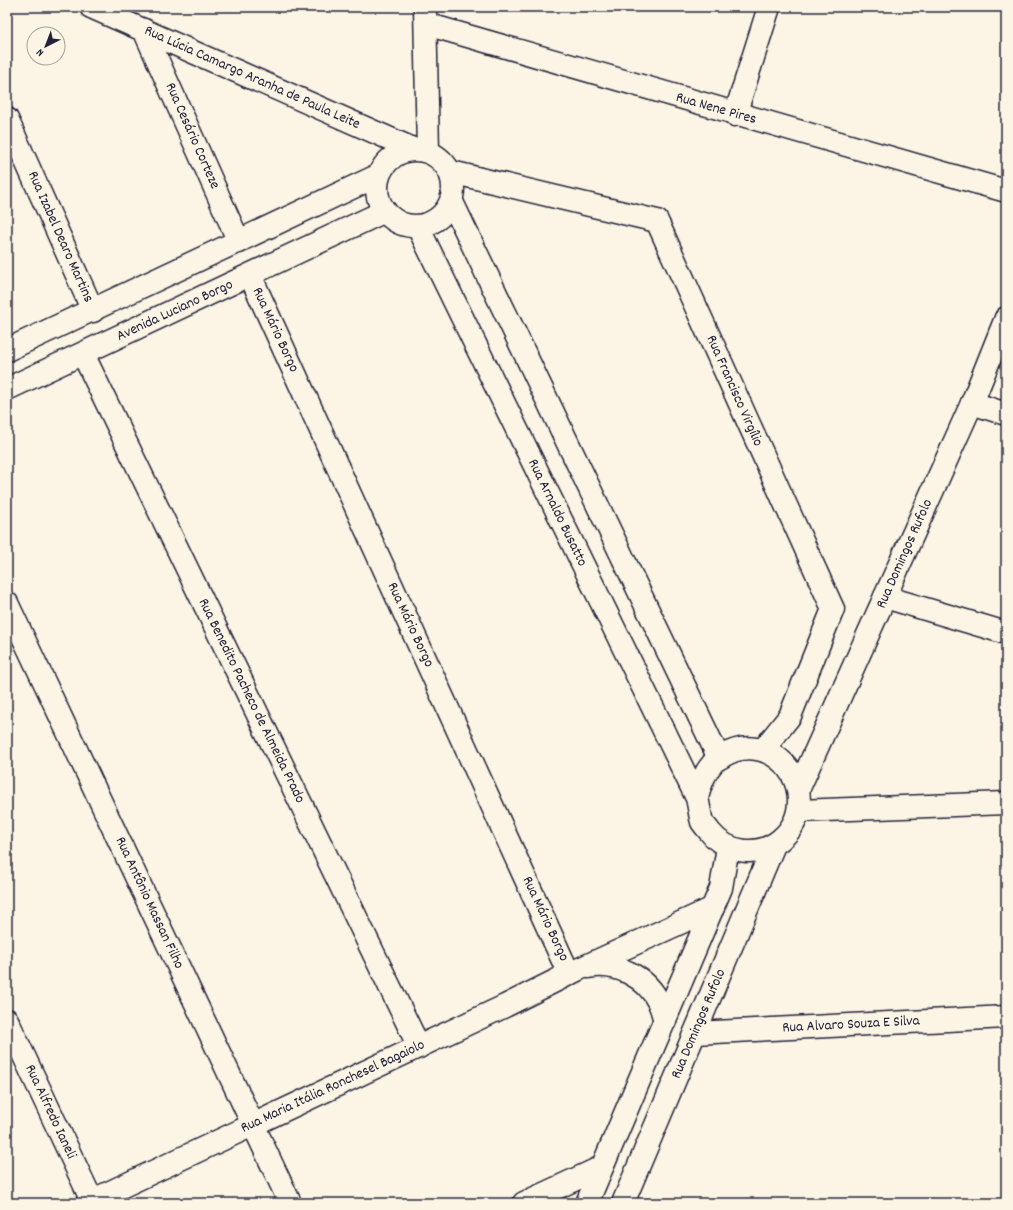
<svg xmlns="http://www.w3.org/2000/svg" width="1013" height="1210" font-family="Dekko,sans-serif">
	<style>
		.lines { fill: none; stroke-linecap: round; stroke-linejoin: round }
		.minor-casing { stroke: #22223b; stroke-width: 25 }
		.minor { stroke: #fcf5e5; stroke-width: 22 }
		.labels { text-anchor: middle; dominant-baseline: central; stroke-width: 4; stroke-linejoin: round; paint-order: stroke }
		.street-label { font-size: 15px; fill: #22223b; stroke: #fcf5e5 }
	</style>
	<rect width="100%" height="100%" fill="#fcf5e5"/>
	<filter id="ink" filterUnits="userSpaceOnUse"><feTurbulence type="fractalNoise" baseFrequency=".025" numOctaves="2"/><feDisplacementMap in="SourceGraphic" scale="8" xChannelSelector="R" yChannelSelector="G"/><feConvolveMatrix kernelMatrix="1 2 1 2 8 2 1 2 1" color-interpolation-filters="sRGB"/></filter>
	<g filter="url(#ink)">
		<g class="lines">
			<g class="minor-casing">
				<g id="minor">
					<polyline points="91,7 413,149"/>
					<polyline points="425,7 428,152"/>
					<polyline points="426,24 1006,191"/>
					<polyline points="144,30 239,242"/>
					<polyline points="735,115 769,7"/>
					<polyline points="7,119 93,311"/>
					<circle cx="415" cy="188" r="38"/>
					<polyline points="451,172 657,221 833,609 790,716 763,750"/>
					<polyline points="452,202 719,758"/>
					<path d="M418,227L697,798C699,806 700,815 702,822C704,825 708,829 710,832C727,853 758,858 780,840C792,830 799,817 799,801C799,762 758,734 723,756C720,758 715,760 713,763C704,773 700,785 697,798"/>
					<polyline points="250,275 569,974"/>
					<polyline points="7,350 379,175"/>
					<polyline points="83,354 419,1047"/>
					<polyline points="7,389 385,211"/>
					<polyline points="972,403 1006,414"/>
					<polyline points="885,597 1006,633"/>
					<polyline points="7,603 290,1203"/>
					<polyline points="799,788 972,403 1006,318"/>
					<polyline points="799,811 1006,803"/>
					<path d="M588,967C616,961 647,977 659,1003C662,1009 663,1015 665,1021"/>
					<polyline points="7,1020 93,1203"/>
					<polyline points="695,1033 1006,1017"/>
					<polyline points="87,1203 505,1006 577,970 713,908"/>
					<polyline points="524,1203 602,1167"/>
					<polyline points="587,1203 721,888 728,847"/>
					<polyline points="623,1203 774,845"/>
				</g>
			</g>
			<use href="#minor" class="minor"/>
		</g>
	</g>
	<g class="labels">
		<g class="street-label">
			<text transform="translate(252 78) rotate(24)">Rua Lúcia Camargo Aranha de Paula Leite</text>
			<text transform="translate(716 109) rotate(16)">Rua Nene Pires</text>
			<text transform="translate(192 136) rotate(66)">Rua Cesário Corteze</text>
			<text transform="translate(60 237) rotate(66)">Rua Izabel Dearo Martins</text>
			<text transform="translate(175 311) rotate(-25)">Avenida Luciano Borgo</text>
			<text transform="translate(275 330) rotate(65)">Rua Mário Borgo</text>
			<text transform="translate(734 391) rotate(66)">Rua Francisco Virgílio</text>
			<text transform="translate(557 513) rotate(64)">Rua Arnaldo Busatto</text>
			<text transform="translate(905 554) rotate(-66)">Rua Domingos Rufolo</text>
			<text transform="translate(410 625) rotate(65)">Rua Mário Borgo</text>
			<text transform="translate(251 701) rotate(64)">Rua Benedito Pacheco de Almeida Prado</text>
			<text transform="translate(149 903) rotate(65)">Rua Antônio Massan Filho</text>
			<text transform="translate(545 919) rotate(65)">Rua Mário Borgo</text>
			<text transform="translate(699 1024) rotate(-67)">Rua Domingos Rufolo</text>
			<text transform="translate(851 1025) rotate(-3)">Rua Alvaro Souza E Silva</text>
			<text transform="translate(333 1087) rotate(-25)">Rua Maria Itália Ronchesel Bagaiolo</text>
			<text transform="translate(50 1112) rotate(65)">Rua Alfredo Ianeli</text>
		</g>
	</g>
	<rect width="1013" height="1210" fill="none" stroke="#fcf5e5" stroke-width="24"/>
	<rect x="12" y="12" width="989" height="1186" fill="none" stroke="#22223b" stroke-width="1.5" filter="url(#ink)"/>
	<g transform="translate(46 46) rotate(222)"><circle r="19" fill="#fcf5e5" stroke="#a5a1a1"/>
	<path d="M0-3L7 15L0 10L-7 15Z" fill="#22223b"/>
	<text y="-6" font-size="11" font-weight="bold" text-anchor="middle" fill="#22223b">N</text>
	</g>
</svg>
